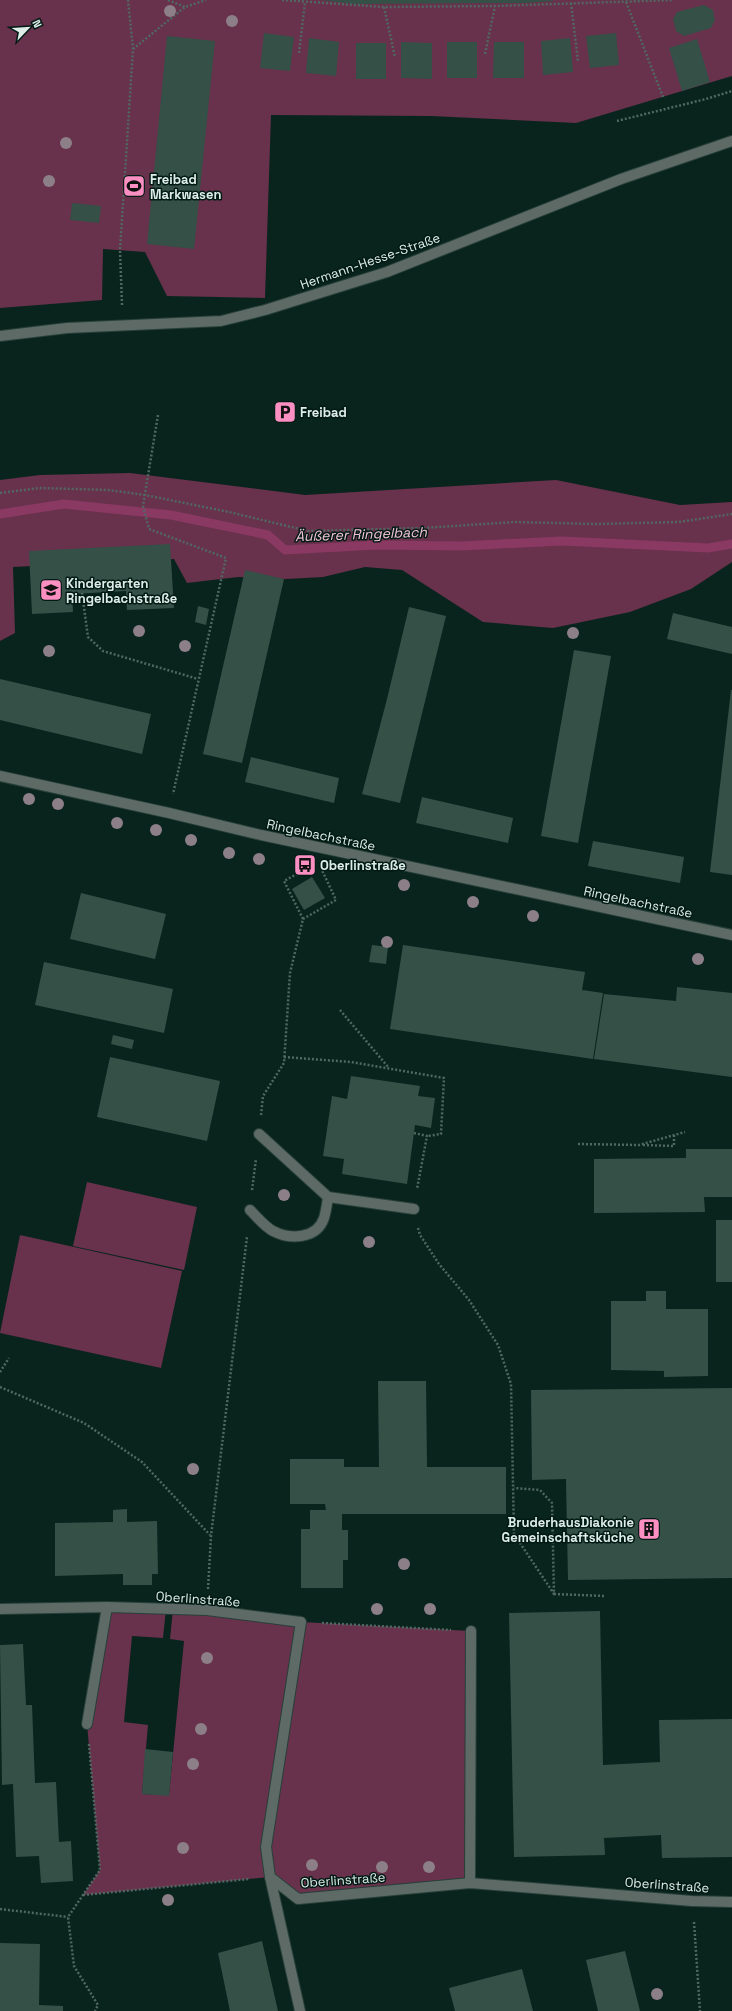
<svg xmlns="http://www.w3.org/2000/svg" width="732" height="2011" font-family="'Space Grotesk',sans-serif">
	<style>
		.green { fill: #68314c }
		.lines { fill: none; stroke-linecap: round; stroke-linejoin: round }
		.stream { stroke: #8a3962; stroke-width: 9 }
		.building { fill: #355047 }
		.service-casing { stroke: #274039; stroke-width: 12 }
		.minor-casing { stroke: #274039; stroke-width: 12 }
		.path { stroke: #516862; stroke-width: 2.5; stroke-dasharray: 2 2; stroke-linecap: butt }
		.service { stroke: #5e6a66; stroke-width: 10 }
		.minor { stroke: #5e6a66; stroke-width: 10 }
		.tree { fill: #8d7f87 }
		.labels { text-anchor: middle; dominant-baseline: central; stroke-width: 3; stroke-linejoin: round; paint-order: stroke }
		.poi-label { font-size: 13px; font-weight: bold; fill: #deede8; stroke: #021a14; text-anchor: start }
		.street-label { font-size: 13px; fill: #deede8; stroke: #021a14 }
		.water-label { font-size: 14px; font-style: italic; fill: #f3c3d7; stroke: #021a14 }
	</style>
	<rect width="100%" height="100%" fill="#09241d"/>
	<g class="green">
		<polygon points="0,0 732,0 732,76 576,123 431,116 271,115 265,298 167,296 145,252 103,249 102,300 0,308"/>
		<polygon points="130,473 305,495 556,480 680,505 732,502 732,562 691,589 630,612 553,628 483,622 402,570 365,567 323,577 286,579 238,577 187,583 174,559 13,567 15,633 0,641 0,480 40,475"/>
		<polygon points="87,1182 197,1207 184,1270 73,1246"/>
		<polygon points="20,1235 182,1271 161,1368 0,1333"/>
		<polygon points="107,1607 166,1609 163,1638 132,1636 124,1722 148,1725 142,1794 169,1795 184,1641 170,1639 173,1609 301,1622 471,1631 470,1883 298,1899 270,1877 83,1895 100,1870 87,1724"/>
	</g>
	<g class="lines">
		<polyline class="stream" points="0,514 64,504 171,515 268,535 285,550 377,545 461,546 562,541 708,548 732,544"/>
	</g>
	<g class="building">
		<polygon points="321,0 553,0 553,1 525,3 354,4"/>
		<polygon points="704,5 713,10 715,20 711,28 684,36 676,31 673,19 677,12"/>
		<polygon points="264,33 294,37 290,71 260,68"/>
		<polygon points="616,33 619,65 590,68 586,36"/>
		<polygon points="167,36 215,41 194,249 147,244"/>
		<polygon points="309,38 339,42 336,76 306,73"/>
		<polygon points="570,38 573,72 543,75 541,41"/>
		<polygon points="697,39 710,82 682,91 669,48"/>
		<polygon points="401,42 432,43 432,79 401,78"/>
		<rect x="447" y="42" width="30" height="36"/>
		<polygon points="494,42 524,42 524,78 493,78"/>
		<rect x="356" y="43" width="30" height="36"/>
		<polygon points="72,203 101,206 99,223 70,220"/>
		<polygon points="170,544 174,608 127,610 126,591 72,594 73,612 32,614 29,551"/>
		<polygon points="245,570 284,579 242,763 203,754"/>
		<polygon points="198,606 209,609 206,625 195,622"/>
		<polygon points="409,607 446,616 400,803 362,794 387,699"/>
		<polygon points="673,613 732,627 732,654 667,639"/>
		<polygon points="574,650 611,656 578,843 541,836"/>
		<polygon points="0,679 151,714 142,754 0,720"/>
		<polygon points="731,690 732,690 732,875 710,872"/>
		<polygon points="251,757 339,778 334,803 245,782"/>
		<polygon points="422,797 513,818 508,843 416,823"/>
		<polygon points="593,841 684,857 680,883 588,866"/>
		<polygon points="312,877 325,898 304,910 292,889"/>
		<polygon points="81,893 166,914 155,959 70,939"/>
		<polygon points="372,945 388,947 386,964 369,962"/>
		<polygon points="403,945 585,972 582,990 603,993 593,1059 390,1029"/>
		<polygon points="44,962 173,989 164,1033 35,1005"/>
		<polygon points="677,987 732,993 732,1077 594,1059 604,994 676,1001"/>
		<polygon points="113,1035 134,1040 132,1049 111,1044"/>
		<polygon points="110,1057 220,1081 207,1141 97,1117"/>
		<polygon points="351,1076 420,1086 418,1096 435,1098 431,1128 415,1125 407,1184 342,1174 344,1159 323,1156 332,1096 347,1099"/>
		<polygon points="686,1149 732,1149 732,1197 704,1197 705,1212 594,1213 594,1159 686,1158"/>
		<rect x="716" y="1220" width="16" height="62"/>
		<polygon points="646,1291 666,1291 666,1309 708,1309 708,1376 664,1377 664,1371 611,1370 611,1301 646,1301"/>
		<polygon points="378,1381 426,1381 427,1467 506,1467 506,1514 342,1514 342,1530 348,1530 348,1560 343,1560 343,1588 301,1588 301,1529 310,1529 310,1510 326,1510 325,1504 290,1504 290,1459 344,1459 344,1467 379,1467"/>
		<polygon points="732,1388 732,1578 568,1580 566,1479 532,1480 531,1390"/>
		<polygon points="127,1509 127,1522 157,1521 158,1574 152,1574 152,1585 123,1585 123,1574 55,1576 55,1523 113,1522 113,1510"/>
		<polygon points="600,1611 603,1765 660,1762 659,1720 732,1719 732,1857 662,1858 661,1835 604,1838 605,1855 514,1857 509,1613"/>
		<polygon points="23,1644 26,1705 32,1705 35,1783 56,1782 59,1842 71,1841 73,1881 41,1883 39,1856 16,1857 13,1784 2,1785 0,1645"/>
		<polygon points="145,1749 173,1752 169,1796 142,1794"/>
		<polygon points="262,1941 278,2011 230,2011 218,1953"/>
		<polygon points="0,1943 40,1944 39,2005 63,2006 63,2011 0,2011"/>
		<polygon points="625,1951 640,2011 598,2011 586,1960"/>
		<polygon points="522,1969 533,2011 455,2011 449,1988"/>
	</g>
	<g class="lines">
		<g class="service-casing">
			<g id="service">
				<polyline points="259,1134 328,1197 414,1209"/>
				<path d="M250,1210C257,1217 265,1227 273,1231C290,1240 317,1239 324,1218C326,1212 327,1204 328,1197"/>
				<polyline points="87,1724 107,1607"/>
				<polyline points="270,1877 300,2011"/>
				<polyline points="470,1883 471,1631"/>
			</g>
		</g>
		<g class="minor-casing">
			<g id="minor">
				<polyline points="0,336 67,328 221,321 265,310 387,272 621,179 732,141"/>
				<polyline points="0,776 169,813 261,835 732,935"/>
				<polyline points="0,1609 107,1607 207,1610 301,1622 266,1847 270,1877 298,1899 470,1883 692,1901 732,1902"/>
			</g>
		</g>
		<g class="path">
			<polyline points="168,0 185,7"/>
			<polyline points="282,0 384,7 495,6 674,0"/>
			<polyline points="626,2 663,97"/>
			<polyline points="571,3 578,61"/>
			<polyline points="384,7 395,57"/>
			<polyline points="133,49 185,7 206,0"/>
			<polyline points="299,53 305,2"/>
			<polyline points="485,54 495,6"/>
			<polyline points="617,121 706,99 732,91"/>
			<polyline points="122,305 120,250 133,49 128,0"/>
			<polyline points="158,415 143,506 149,529 226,558 173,794"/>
			<polyline points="0,493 39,488 109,490 145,495 229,512 308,531 423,528 515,522 596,524 679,522 732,514"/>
			<polyline points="82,593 88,637 103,651 198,679"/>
			<polyline points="303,919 336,900 321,868"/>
			<polyline points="340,1010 389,1068"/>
			<polyline points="284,1057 351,1062 444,1078 441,1134 427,1136"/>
			<polyline points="261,1115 263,1096 284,1063 290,973 303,919 284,881 310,867"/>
			<polyline points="414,1133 427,1136 417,1189"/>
			<polyline points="578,1144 639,1145 685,1132"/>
			<polyline points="643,1145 674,1146 674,1135"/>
			<polyline points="252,1190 256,1159"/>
			<polyline points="418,1228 420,1235 439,1264 469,1300 498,1345 511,1384 514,1534 554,1594 552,1503 540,1490 514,1488"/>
			<polyline points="0,1372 9,1358"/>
			<polyline points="0,1387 84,1423 142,1462 210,1535"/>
			<polyline points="208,1589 211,1536 247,1237"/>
			<polyline points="554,1594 605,1596"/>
			<polyline points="322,1623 451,1630"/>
			<polyline points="89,1744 100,1870 68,1917 74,1966 98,2005 95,2011"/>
			<polyline points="83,1895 249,1879"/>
			<polyline points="0,1909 68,1917"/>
			<polyline points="694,1922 700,2011"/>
		</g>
		<use href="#service" class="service"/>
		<use href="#minor" class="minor"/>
	</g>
	<g class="tree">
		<circle cx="170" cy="11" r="6"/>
		<circle cx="232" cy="21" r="6"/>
		<circle cx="66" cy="143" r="6"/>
		<circle cx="49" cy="181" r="6"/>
		<circle cx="139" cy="631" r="6"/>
		<circle cx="573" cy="633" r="6"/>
		<circle cx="185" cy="646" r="6"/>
		<circle cx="49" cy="651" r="6"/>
		<circle cx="29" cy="799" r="6"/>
		<circle cx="58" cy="804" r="6"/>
		<circle cx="117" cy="823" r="6"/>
		<circle cx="156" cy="830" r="6"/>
		<circle cx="191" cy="840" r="6"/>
		<circle cx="229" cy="853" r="6"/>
		<circle cx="259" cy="859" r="6"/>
		<circle cx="404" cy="885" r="6"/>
		<circle cx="473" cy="902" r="6"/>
		<circle cx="533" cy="916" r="6"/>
		<circle cx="387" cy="942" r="6"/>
		<circle cx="698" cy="959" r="6"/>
		<circle cx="284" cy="1195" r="6"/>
		<circle cx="369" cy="1242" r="6"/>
		<circle cx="193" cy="1469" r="6"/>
		<circle cx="404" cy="1564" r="6"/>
		<circle cx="377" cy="1609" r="6"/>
		<circle cx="430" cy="1609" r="6"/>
		<circle cx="207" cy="1658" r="6"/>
		<circle cx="201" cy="1729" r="6"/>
		<circle cx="193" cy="1764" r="6"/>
		<circle cx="183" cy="1848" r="6"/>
		<circle cx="312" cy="1865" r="6"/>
		<circle cx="382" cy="1867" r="6"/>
		<circle cx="429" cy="1867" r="6"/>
		<circle cx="168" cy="1900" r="6"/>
		<circle cx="657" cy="1994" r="6"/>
	</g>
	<defs>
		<g id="stadium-square" transform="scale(1.15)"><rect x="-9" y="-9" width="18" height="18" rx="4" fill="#fc8fc2" stroke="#021a14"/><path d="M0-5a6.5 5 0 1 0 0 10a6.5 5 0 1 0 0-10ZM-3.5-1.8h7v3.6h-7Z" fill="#111"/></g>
		<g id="parking-square" transform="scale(1.15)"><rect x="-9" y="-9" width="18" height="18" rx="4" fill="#fc8fc2" stroke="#021a14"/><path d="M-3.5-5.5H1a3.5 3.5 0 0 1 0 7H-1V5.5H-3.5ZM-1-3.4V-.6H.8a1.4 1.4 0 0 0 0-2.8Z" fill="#111"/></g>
		<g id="school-square" transform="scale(1.15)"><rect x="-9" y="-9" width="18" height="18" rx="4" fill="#fc8fc2" stroke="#021a14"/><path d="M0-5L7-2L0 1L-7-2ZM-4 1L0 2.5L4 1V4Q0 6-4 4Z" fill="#111"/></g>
		<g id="bus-square" transform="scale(1.15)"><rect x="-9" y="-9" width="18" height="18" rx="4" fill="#fc8fc2" stroke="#021a14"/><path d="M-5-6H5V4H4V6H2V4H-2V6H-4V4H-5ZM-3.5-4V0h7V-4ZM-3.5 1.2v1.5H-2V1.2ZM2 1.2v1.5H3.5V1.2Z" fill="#111"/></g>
		<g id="building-square" transform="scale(1.15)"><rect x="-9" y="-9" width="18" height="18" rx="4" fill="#fc8fc2" stroke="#021a14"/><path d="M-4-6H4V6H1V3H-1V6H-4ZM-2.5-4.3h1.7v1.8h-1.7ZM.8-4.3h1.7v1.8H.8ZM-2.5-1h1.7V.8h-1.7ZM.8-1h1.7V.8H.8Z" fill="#111"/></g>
	</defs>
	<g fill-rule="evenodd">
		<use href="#stadium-square" x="134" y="186"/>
		<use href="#parking-square" x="285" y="412"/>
		<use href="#school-square" x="51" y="590"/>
		<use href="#bus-square" x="305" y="865"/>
		<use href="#building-square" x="649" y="1529"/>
	</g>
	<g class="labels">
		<g class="poi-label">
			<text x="150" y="179">Freibad<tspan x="150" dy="15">Markwasen</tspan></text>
			<text x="300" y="412">Freibad</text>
			<text x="66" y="583">Kindergarten<tspan x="66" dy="15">Ringelbachstraße</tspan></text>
			<text x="320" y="865">Oberlinstraße</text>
			<text x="634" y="1522" text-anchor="end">BruderhausDiakonie<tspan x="634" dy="15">Gemeinschaftsküche</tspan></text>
		</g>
		<g class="street-label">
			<text transform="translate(370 261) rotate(-19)">Hermann-Hesse-Straße</text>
			<text transform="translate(321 835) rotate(12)">Ringelbachstraße</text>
			<text transform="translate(638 902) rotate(12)">Ringelbachstraße</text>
			<text transform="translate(198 1599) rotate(4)">Oberlinstraße</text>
			<text transform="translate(343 1880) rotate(-4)">Oberlinstraße</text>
			<text transform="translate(667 1885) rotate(4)">Oberlinstraße</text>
		</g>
		<g class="water-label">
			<text transform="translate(361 534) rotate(-2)">Äußerer Ringelbach</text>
		</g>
	</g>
	<g transform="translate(28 28) rotate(65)" stroke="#021a14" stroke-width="3" paint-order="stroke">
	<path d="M0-3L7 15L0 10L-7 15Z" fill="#deede8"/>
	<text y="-6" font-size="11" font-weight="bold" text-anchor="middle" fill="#deede8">N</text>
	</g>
</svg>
